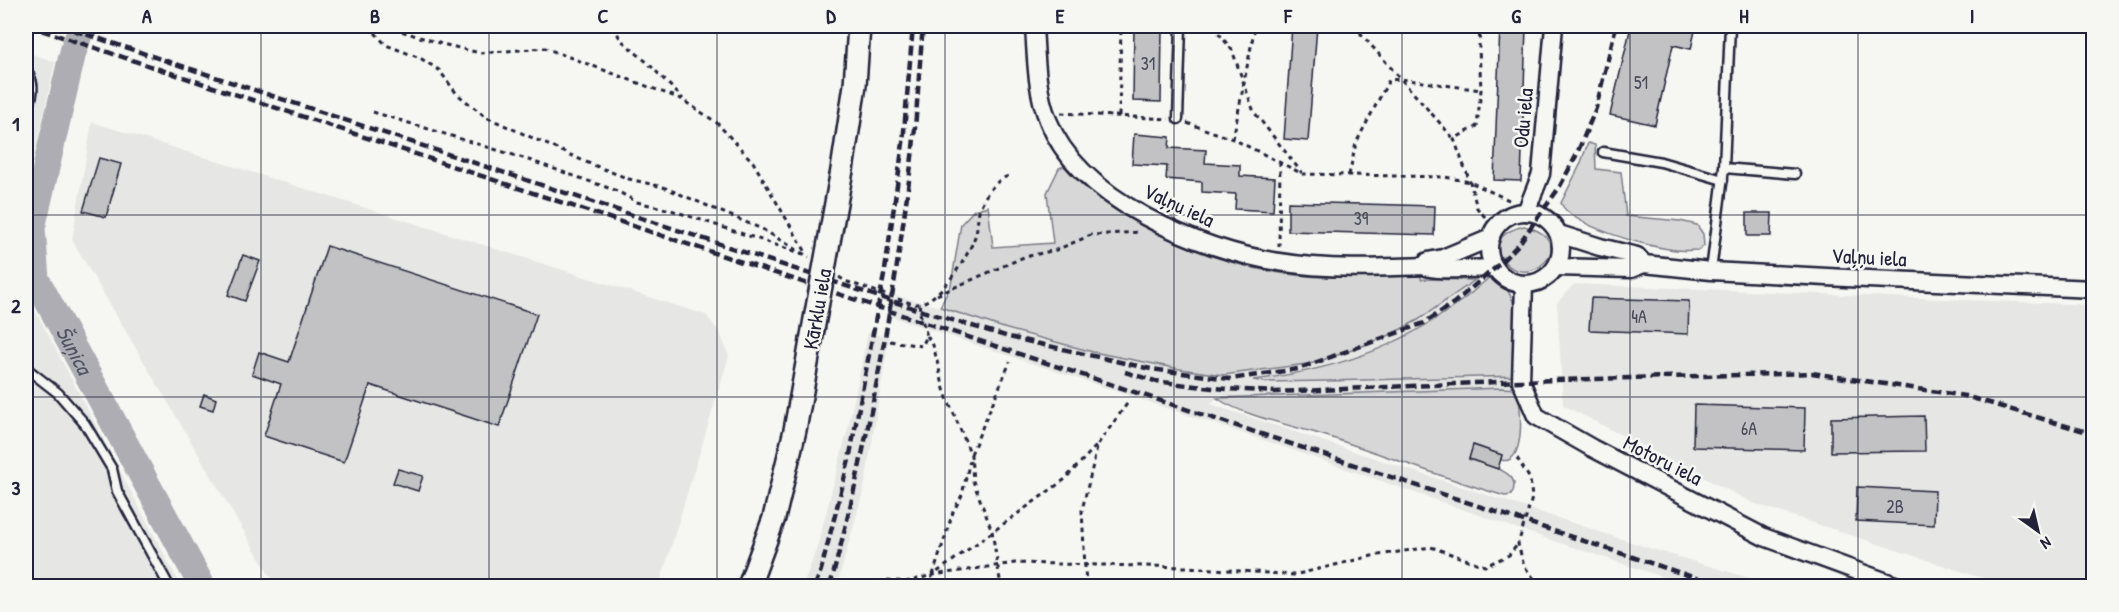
<svg xmlns="http://www.w3.org/2000/svg" width="2119" height="612" font-family="'Patrick Hand',sans-serif">
	<style>
		.built { fill: #e6e6e4 }
		.green { fill: #d7d7d7; stroke: #7c7c89; stroke-width: 1.5 }
		.lines { fill: none; stroke-linecap: round; stroke-linejoin: round }
		.river { stroke: #adadb3; stroke-width: 27 }
		.building { fill: #c2c2c4; stroke: #22223b; stroke-width: 1.5 }
		.service-casing { stroke: #22223b; stroke-width: 13 }
		.minor-casing { stroke: #22223b; stroke-width: 21 }
		.tertiary-casing { stroke: #22223b; stroke-width: 26 }
		.path { stroke: #22223b; stroke-width: 3; stroke-dasharray: 4.5 4.5; stroke-linecap: butt }
		.service { stroke: #f6f6f2; stroke-width: 8 }
		.minor { stroke: #f6f6f2; stroke-width: 16 }
		.tertiary { stroke: #f6f6f2; stroke-width: 21 }
		.rail { stroke: #22223b; stroke-width: 4.5; stroke-dasharray: 9 4.5; stroke-linecap: butt }
		.tertiary-bridge-casing { stroke: #22223b; stroke-width: 26; stroke-linecap: butt }
		.tertiary-bridge { stroke: #f6f6f2; stroke-width: 21 }
		.grid { fill: none; stroke: #22223b; stroke-width: 1.5; stroke-opacity: 0.55 }
		.labels { text-anchor: middle; dominant-baseline: central; stroke-width: 5; stroke-linejoin: round; paint-order: stroke }
		.number-label { font-size: 18px; fill: #4a4a5d }
		.street-label { font-size: 21px; fill: #22223b; stroke: #f6f6f2 }
		.water-label { font-size: 22px; font-style: italic; fill: #535365; stroke: #f6f6f2 }
		.neatline { fill: none; stroke: #22223b; stroke-width: 2 }
		.grid-label { font-size: 20px; text-anchor: middle; font-weight: bold; fill: #22223b }
	</style>
	<rect width="100%" height="100%" fill="#f6f6f2"/>
	<filter id="ink" filterUnits="userSpaceOnUse"><feTurbulence type="fractalNoise" baseFrequency=".0167" numOctaves="2"/><feDisplacementMap in="SourceGraphic" scale="12" xChannelSelector="R" yChannelSelector="G"/><feConvolveMatrix kernelMatrix="1 2 1 2 8 2 1 2 1" color-interpolation-filters="sRGB"/></filter>
	<g filter="url(#ink)">
		<g class="built">
			<polygon points="26,52 55,62 26,195"/>
			<polygon points="92,122 706,315 720,333 729,356 659,586 276,586 72,240"/>
			<polygon points="1475,280 1482,284 1462,301 1397,341 1362,357 1323,367 1256,380 1326,381 1519,376 1517,389 1231,397 1217,398 1210,404 1649,548 1776,586 1690,586 1536,535 1275,444 892,317 896,296 940,307 1007,329 1093,352 1180,369 1223,375 1418,320"/>
			<polygon points="1574,284 2093,305 2093,586 2006,586 1753,503 1563,405 1557,303"/>
			<polygon points="26,293 181,586 26,586"/>
			<polygon points="868,333 889,337 865,484 837,586 803,586 818,544 848,428"/>
		</g>
		<g class="green">
			<path d="M1588,143L1595,145L1596,169L1621,172L1626,216L1680,221L1697,225L1703,234L1704,246L1699,250C1692,250 1684,251 1676,250C1651,248 1570,226 1561,203L1580,165Z"/>
			<path d="M1064,166C1111,222 1215,265 1287,274C1331,280 1377,276 1421,276V279L1475,280L1418,320L1390,335L1355,349L1314,363L1223,375L1180,369L1093,352L1007,329L940,307L951,285L961,224L974,210L988,206L993,247L1053,243L1047,193L1059,168Z"/>
			<path d="M1524,226C1584,241 1528,294 1503,260C1489,240 1507,230 1524,226Z"/>
			<path d="M1490,277C1525,288 1518,347 1519,376L1326,381L1265,382L1253,380C1332,370 1397,350 1461,301C1471,294 1480,285 1490,277Z"/>
			<path d="M1502,388L1517,389C1521,403 1527,467 1501,460L1502,455L1474,445L1469,459C1484,465 1526,471 1511,495L1505,496C1445,479 1386,455 1326,436C1295,426 1242,416 1217,398Z"/>
		</g>
		<g class="lines">
			<path class="river" id="s1" d="M82,26L73,52L32,228L36,279L202,586"/>
		</g>
		<g class="building">
			<polygon points="1134,26 1162,26 1161,102 1133,101"/>
			<polygon points="1292,26 1317,26 1308,141 1284,139"/>
			<polygon points="1500,26 1526,26 1521,181 1494,180"/>
			<polygon points="1631,26 1696,26 1691,49 1673,45 1655,125 1610,115"/>
			<polygon points="1134,134 1170,137 1169,148 1206,150 1205,163 1240,165 1240,176 1275,178 1273,211 1235,209 1236,194 1202,192 1202,182 1166,179 1167,166 1132,164"/>
			<polygon points="99,158 121,164 106,217 83,211"/>
			<polygon points="1288,202 1435,206 1434,235 1288,231"/>
			<polygon points="1747,213 1772,213 1771,236 1747,236"/>
			<polygon points="327,246 537,314 499,427 370,385 344,462 264,436 281,384 252,374 259,352 289,362"/>
			<polygon points="243,255 260,261 245,301 228,295"/>
			<polygon points="1591,298 1689,301 1688,334 1589,330"/>
			<polygon points="204,394 216,399 213,410 200,406"/>
			<polygon points="1694,405 1805,408 1804,450 1693,447"/>
			<polygon points="1924,416 1925,451 1831,452 1831,418"/>
			<polygon points="1473,445 1502,455 1498,469 1469,459"/>
			<polygon points="398,469 423,476 418,491 393,483"/>
			<polygon points="1857,487 1935,491 1934,525 1856,521"/>
		</g>
		<g class="lines">
			<g class="service-casing">
				<g id="service">
					<path d="M26,70C37,85 32,98 26,113"/>
					<polyline points="1178,119 1181,26"/>
					<polyline points="1603,152 1661,162 1723,180"/>
					<polyline points="1724,168 1795,174"/>
					<polyline points="1711,271 1724,168 1730,26"/>
					<polyline points="26,368 58,393 85,424 112,469 117,491 169,586"/>
				</g>
			</g>
			<g class="minor-casing">
				<g id="minor">
					<path d="M1034,26C1036,56 1036,91 1048,120C1079,200 1199,250 1279,262C1327,270 1376,268 1424,266C1433,272 1481,268 1495,268"/>
					<polyline points="1526,212 1541,174 1554,26"/>
					<circle cx="1525" cy="248" r="36"/>
					<polyline points="1559,234 1600,247 1637,256 1644,264"/>
					<polyline points="1425,266 1428,261 1443,258 1491,238"/>
					<polyline points="1556,267 1631,269 1644,264 1711,271 1846,278 2094,289"/>
					<polyline points="1524,284 1521,381 1536,416 1592,448 1764,537 1898,586"/>
				</g>
			</g>
			<g class="tertiary-casing">
				<g id="tertiary">
					<polyline points="842,170 855,85 859,26"/>
					<polyline points="749,586 774,518 795,430 811,341"/>
				</g>
			</g>
			<g class="path">
				<polyline points="369,26 386,45 420,58 439,70 457,94 486,117 586,162 629,179 663,187 762,229 809,257"/>
				<polyline points="385,26 442,44 480,53 545,48 681,99 716,122 753,162 807,254"/>
				<polyline points="613,26 621,40 649,64 683,99"/>
				<polyline points="1213,26 1232,50 1254,112 1302,173"/>
				<polyline points="1354,26 1454,139"/>
				<polyline points="1480,26 1479,48 1481,90 1477,126 1454,139 1470,182 1477,208 1486,218"/>
				<polyline points="373,112 520,157 617,191 637,202 671,210 803,254"/>
				<polyline points="1061,113 1169,119"/>
				<polyline points="1119,116 1121,26"/>
				<polyline points="1187,123 1233,139 1303,174 1445,177 1470,182 1511,201"/>
				<polyline points="1233,139 1255,26"/>
				<polyline points="1349,175 1356,143 1389,80 1401,79 1481,90"/>
				<polyline points="1279,247 1280,162"/>
				<path d="M839,277L845,281L913,304C936,307 967,259 974,239C978,230 977,220 979,211C984,196 994,181 1008,176"/>
				<polyline points="937,295 1024,257 1056,250 1091,235 1140,232"/>
				<polyline points="927,336 933,345 945,393 971,455 973,481 992,531 1001,586"/>
				<polyline points="890,341 922,346 927,336 919,310 920,305"/>
				<polyline points="971,454 1010,362"/>
				<polyline points="1517,458 1530,479 1532,498 1518,544 1524,566 1540,586"/>
				<polyline points="933,575 953,512 962,495 970,460"/>
				<polyline points="861,586 887,580 906,582 933,575 1015,563 1187,567 1294,575 1372,556 1431,547 1485,566 1509,555 1518,544"/>
				<polyline points="927,586 933,575 1064,480 1098,444"/>
				<polyline points="1086,586 1082,510 1098,444 1129,401"/>
			</g>
			<use href="#service" class="service"/>
			<use href="#minor" class="minor"/>
			<use href="#tertiary" class="tertiary"/>
			<g class="rail">
				<polyline points="29,26 1720,586"/>
				<polyline points="61,26 919,310 1009,337 1151,369 1230,379 1298,369 1424,323 1455,302 1495,268 1518,245 1559,188 1576,156 1596,108 1616,26"/>
				<polyline points="1125,372 1155,381 1212,388 1276,392 1521,381 1812,373 1965,396 2094,434"/>
				<polyline points="815,586 821,570 849,460 885,270 903,143 913,26"/>
				<path d="M830,586C868,446 894,301 912,157C917,114 919,69 923,26"/>
			</g>
			<g class="tertiary-bridge-casing">
				<polyline id="tertiary-bridge" points="811,341 842,170"/>
			</g>
			<use href="#tertiary-bridge" class="tertiary-bridge"/>
		</g>
	</g>
	<path class="grid" d="M261,26V586M489,26V586M717,26V586M945,26V586M1174,26V586M1402,26V586M1630,26V586M1858,26V586M26,215H2094M26,397H2094"/>
	<g class="labels">
		<g class="number-label">
			<text x="1148" y="63">31</text>
			<text x="1641" y="82">51</text>
			<text x="1361" y="218">39</text>
			<text x="1639" y="316">4A</text>
			<text x="1749" y="428">6A</text>
			<text x="1895" y="506">2B</text>
		</g>
		<g class="street-label">
			<text transform="translate(1523 118) rotate(-85)">Odu iela</text>
			<text transform="translate(1179 205) rotate(25)">Vaļņu iela</text>
			<text transform="translate(1869 257) rotate(3)">Vaļņu iela</text>
			<text transform="translate(817 309) rotate(-80)">Kārklu iela</text>
			<text transform="translate(1663 460) rotate(27)">Motoru iela</text>
		</g>
		<g class="water-label">
			<text stroke="none"><textPath href="#s1" startOffset="340">Šuņica</textPath></text>
		</g>
	</g>
	<rect width="2119" height="612" fill="none" stroke="#f6f6f2" stroke-width="66"/>
	<g transform="translate(2038 531) rotate(146)" stroke="#f6f6f2" stroke-width="4.5" paint-order="stroke">
	<path d="M0-4.5L10 22L0 15L-10 22Z" fill="#22223b"/>
	<text y="-9" font-size="16" font-weight="bold" text-anchor="middle" fill="#22223b">N</text>
	</g>
	<rect x="33" y="33" width="2053" height="546" class="neatline"/>
	<g class="grid-label">
		<text x="147" y="23">A</text>
		<text x="375" y="23">B</text>
		<text x="603" y="23">C</text>
		<text x="831" y="23">D</text>
		<text x="1060" y="23">E</text>
		<text x="1288" y="23">F</text>
		<text x="1516" y="23">G</text>
		<text x="1744" y="23">H</text>
		<text x="1972" y="23">I</text>
		<text x="16" y="131">1</text>
		<text x="16" y="313">2</text>
		<text x="16" y="495">3</text>
	</g>
</svg>
